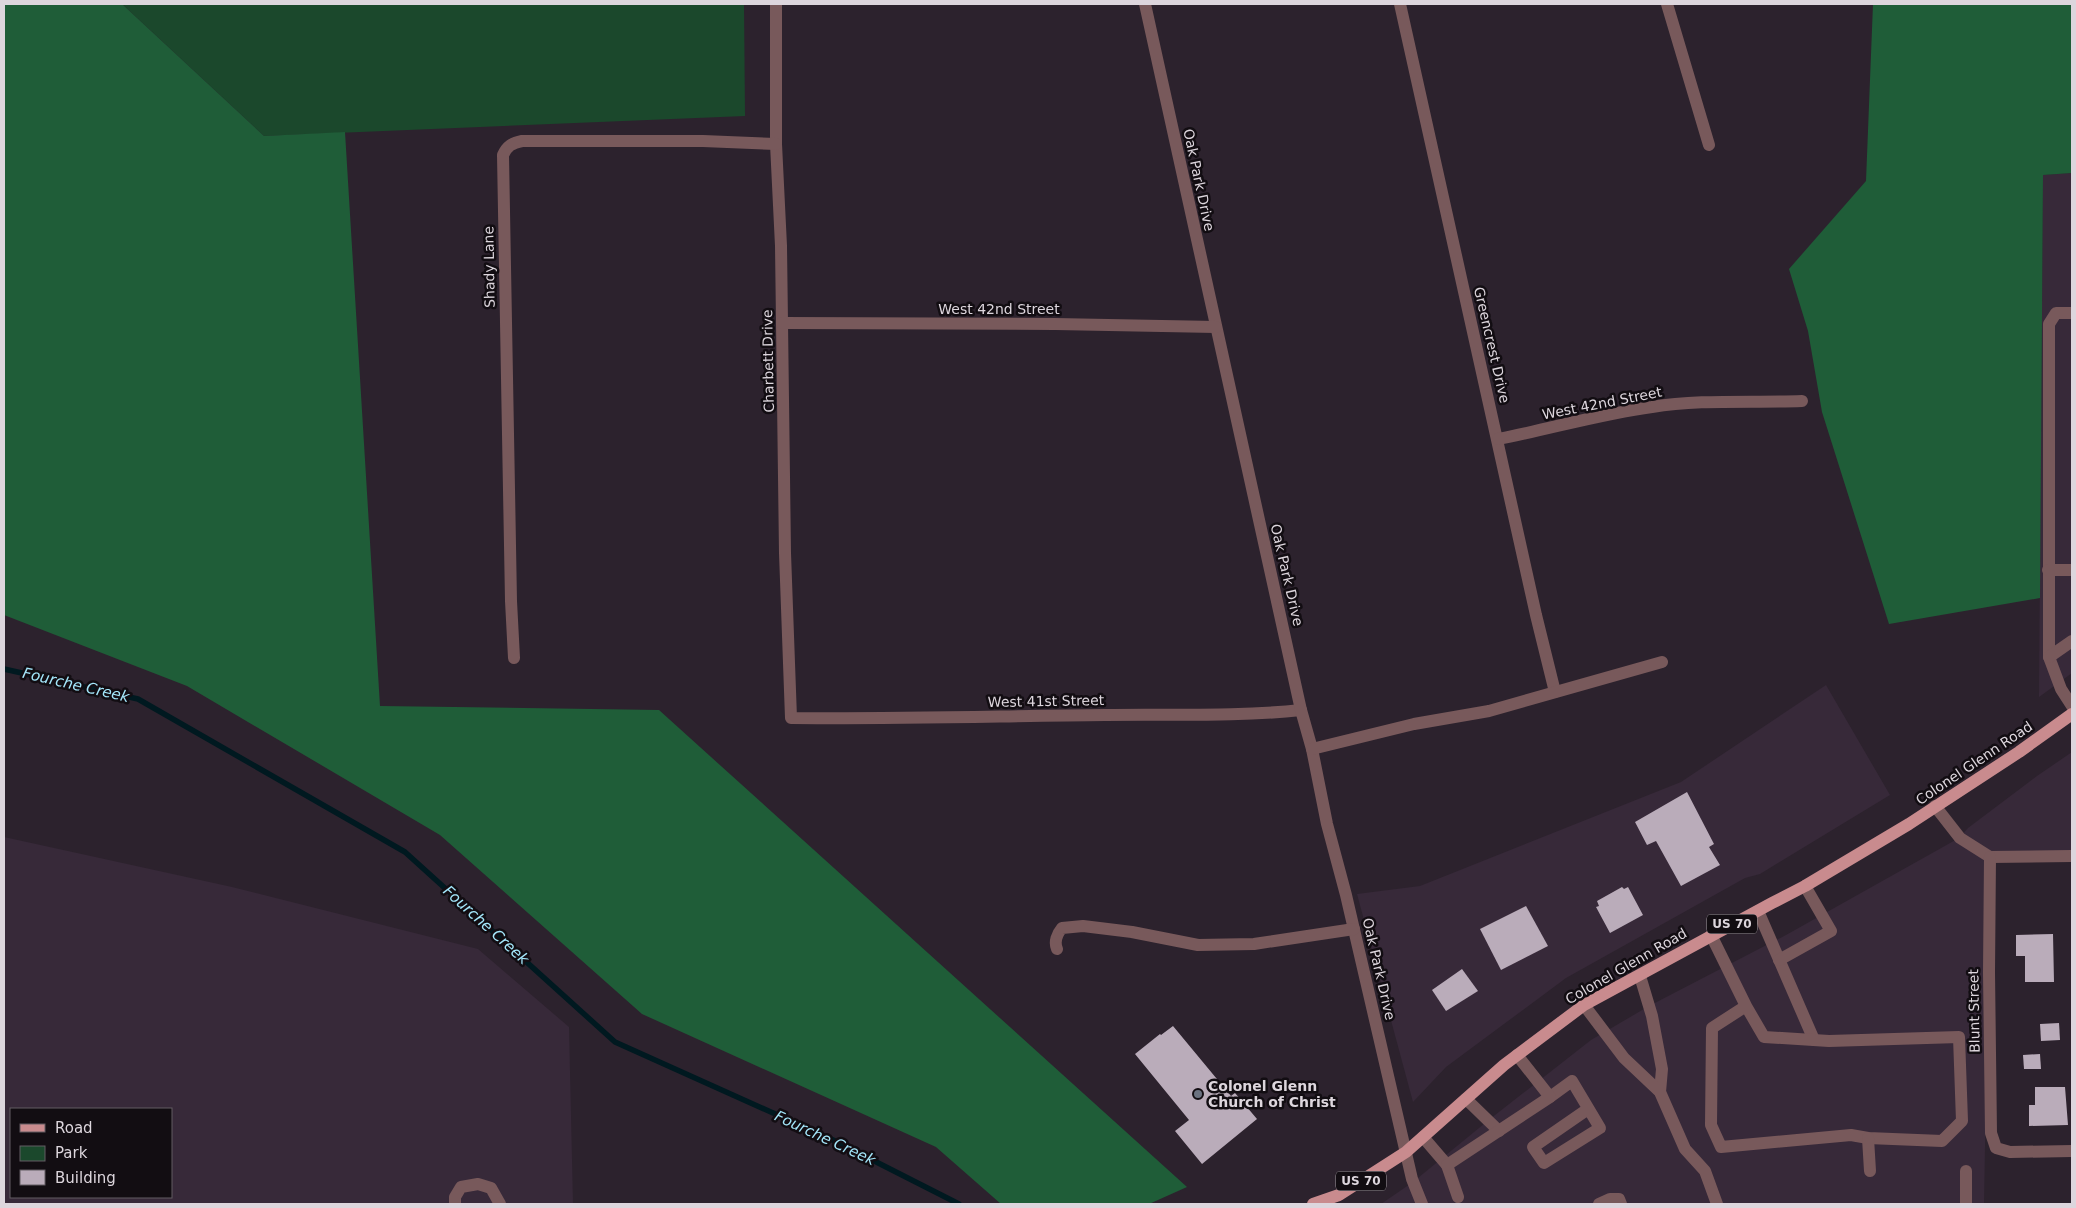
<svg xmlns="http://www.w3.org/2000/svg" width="2076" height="1208" font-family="'DejaVu Sans',sans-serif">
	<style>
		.built { fill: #372939; fill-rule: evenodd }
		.green { fill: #1b482c }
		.forest { fill: #1f5d38 }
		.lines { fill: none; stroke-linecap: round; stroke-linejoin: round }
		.stream { stroke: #001920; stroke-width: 5.5 }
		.building { fill: #baacba }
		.minor { stroke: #78595b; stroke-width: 12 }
		.major { stroke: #c98b8e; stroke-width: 12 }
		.worship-dot { fill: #6b7280; stroke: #120d12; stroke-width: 2 }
		.labels { text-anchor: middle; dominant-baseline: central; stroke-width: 5; stroke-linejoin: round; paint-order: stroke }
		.shield { fill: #120d12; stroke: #a09aa0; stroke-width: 1 }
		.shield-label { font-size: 12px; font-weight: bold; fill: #ddd6dd }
		.street-label { font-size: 14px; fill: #ddd6dd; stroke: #120d12 }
		.poi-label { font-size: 14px; font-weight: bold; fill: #ddd6dd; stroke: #120d12; text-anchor: start }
		.water-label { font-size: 15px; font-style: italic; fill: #a4e7fb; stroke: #120d12 }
	</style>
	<rect width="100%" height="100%" fill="#2c222d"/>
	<g class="built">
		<polygon points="2072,173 2072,673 2039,697 2043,175"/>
		<polygon points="1826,685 1890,795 1760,874 1745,878 1566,978 1446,1067 1413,1102 1357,894 1420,886 1681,782"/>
		<polygon points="2072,752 2072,856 1990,857 1984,1204 1381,1204 1413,1182 1490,1119 1591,1040 1649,1006 1786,935 1959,838 1968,828 2037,776"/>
		<path d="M4,837L232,887L478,949L569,1027L573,1204H4ZM11,1109H171V1197H11Z"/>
	</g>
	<polygon class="green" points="122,4 744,4 745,116 264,136"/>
	<g class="forest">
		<polygon points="4,4 122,4 264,136 345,132 380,706 659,710 1187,1187 1149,1204 1001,1204 936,1147 642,1014 440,835 187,686 4,615"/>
		<polygon points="1873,4 2072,4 2072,173 2043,175 2040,598 1889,624 1822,412 1808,331 1789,269 1866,181"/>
	</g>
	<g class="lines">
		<polyline class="stream" points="4,669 138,699 405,852 615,1042 831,1139 959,1204"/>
	</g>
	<g class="building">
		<polygon points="1687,792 1714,844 1709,847 1720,865 1681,886 1656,841 1647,845 1635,822"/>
		<polygon points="1622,887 1624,889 1628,887 1643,915 1610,933 1596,907 1599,906 1597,901"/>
		<polygon points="1526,906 1548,946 1501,970 1480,929"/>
		<polygon points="2053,934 2054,982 2025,982 2025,956 2016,956 2016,935"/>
		<polygon points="1462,969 1478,991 1446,1011 1432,990"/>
		<polygon points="2059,1023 2060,1040 2041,1041 2040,1024"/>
		<polygon points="1173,1026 1231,1096 1235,1093 1257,1119 1202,1164 1175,1131 1189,1120 1135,1054 1160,1034 1161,1035"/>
		<polygon points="2040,1054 2041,1069 2024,1069 2023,1055"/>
		<polygon points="2035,1087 2065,1087 2068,1125 2029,1126 2029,1105 2035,1105"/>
	</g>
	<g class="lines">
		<g class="minor">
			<path d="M776,4V144L781,246L785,553L791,718C896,719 1000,716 1105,715C1170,714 1236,717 1301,710"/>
			<polyline points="1145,4 1301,710 1312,749 1327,824 1346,895 1412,1179 1422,1204"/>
			<polyline points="1400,4 1536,615 1555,692"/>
			<polyline points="1667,4 1709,145"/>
			<polyline points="2072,313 2056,313 2049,324 2049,657 2061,689 2072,706"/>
			<polyline points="782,323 1055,324 1216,327"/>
			<path d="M1498,439C1550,429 1600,414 1652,407C1701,399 1752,403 1802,401"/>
			<polyline points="2048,570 2072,570"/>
			<polyline points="2049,657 2072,641"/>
			<path d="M514,658L511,601L503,155C507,146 512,143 522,141H703L776,144"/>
			<polyline points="1312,749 1414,724 1489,711 1662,662"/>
			<polyline points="1935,806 1960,838 1990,857 2072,856"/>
			<polyline points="1990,857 1989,972 1991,1133 1996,1148 2010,1152 2072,1151"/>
			<polyline points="1758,911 1814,1040"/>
			<polyline points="1711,935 1746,1006 1712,1028 1711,1125 1721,1147 1851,1135 1868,1138 1942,1141 1962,1121 1959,1037 1829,1041 1764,1037 1746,1006"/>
			<path d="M1057,949C1054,942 1057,934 1062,928L1083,926L1132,932L1198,945L1254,944L1354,929"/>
			<polyline points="1779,960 1831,931 1805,886"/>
			<polyline points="1640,976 1652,1016 1662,1069 1660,1092"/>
			<polyline points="1584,1005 1624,1058 1660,1092 1685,1149 1705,1171 1717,1204"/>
			<polyline points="1550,1097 1572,1081 1600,1128 1544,1163 1533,1147 1588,1109"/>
			<polyline points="1466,1099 1499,1131"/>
			<polyline points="1423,1137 1447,1165"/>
			<polyline points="1868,1138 1870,1171"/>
			<polyline points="1966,1171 1966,1204"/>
			<polyline points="1458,1197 1447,1165 1550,1097 1517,1055"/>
			<polyline points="455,1204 455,1197 461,1187 478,1184 491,1188 500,1204"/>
			<polyline points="1599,1204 1610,1199 1619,1199 1621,1204"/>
		</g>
		<polyline class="major" points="1313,1204 1339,1195 1406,1152 1504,1065 1584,1005 1772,903 1805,886 1909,824 2019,752 2072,714"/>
	</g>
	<circle class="worship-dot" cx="1198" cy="1094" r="5"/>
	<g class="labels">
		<g class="shield">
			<rect x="1707" y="914.5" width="50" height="19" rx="4"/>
			<rect x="1336" y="1171.5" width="50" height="19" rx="4"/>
		</g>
		<g class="shield-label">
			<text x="1732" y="924">US 70</text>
			<text x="1361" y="1181">US 70</text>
		</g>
		<g class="street-label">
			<text transform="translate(1199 180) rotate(78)">Oak Park Drive</text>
			<text transform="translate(489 267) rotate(-91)">Shady Lane</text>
			<text x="999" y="309">West 42nd Street</text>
			<text transform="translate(1492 345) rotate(77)">Greencrest Drive</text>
			<text transform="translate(768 361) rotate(-91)">Charbett Drive</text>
			<text transform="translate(1602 403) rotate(-11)">West 42nd Street</text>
			<text transform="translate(1287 575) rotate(77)">Oak Park Drive</text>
			<text transform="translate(1046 701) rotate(-1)">West 41st Street</text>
			<text transform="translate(1974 763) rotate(-34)">Colonel Glenn Road</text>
			<text transform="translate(1626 966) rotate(-30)">Colonel Glenn Road</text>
			<text transform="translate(1379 969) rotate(77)">Oak Park Drive</text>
			<text transform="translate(1974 1011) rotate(-91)">Blunt Street</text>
		</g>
		<g class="poi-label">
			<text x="1208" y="1086">Colonel Glenn<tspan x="1208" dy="16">Church of Christ</tspan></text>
		</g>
		<g class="water-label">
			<text transform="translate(76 685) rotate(13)">Fourche Creek</text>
			<text transform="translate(486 925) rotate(42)">Fourche Creek</text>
			<text transform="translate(825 1138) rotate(25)">Fourche Creek</text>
		</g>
	</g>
	<rect width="2076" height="1208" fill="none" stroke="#ddd6dd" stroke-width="10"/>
	<rect x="10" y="1108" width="162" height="90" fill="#120d12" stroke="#635d63"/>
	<rect x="20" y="1124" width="25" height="8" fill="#c98b8e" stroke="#635d63"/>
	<text x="55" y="1133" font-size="15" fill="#ddd6dd">Road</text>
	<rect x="20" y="1146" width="25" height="15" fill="#1b482c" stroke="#635d63"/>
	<text x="55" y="1158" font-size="15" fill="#ddd6dd">Park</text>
	<rect x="20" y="1170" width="25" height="15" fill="#baacba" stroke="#635d63"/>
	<text x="55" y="1183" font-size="15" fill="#ddd6dd">Building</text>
</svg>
